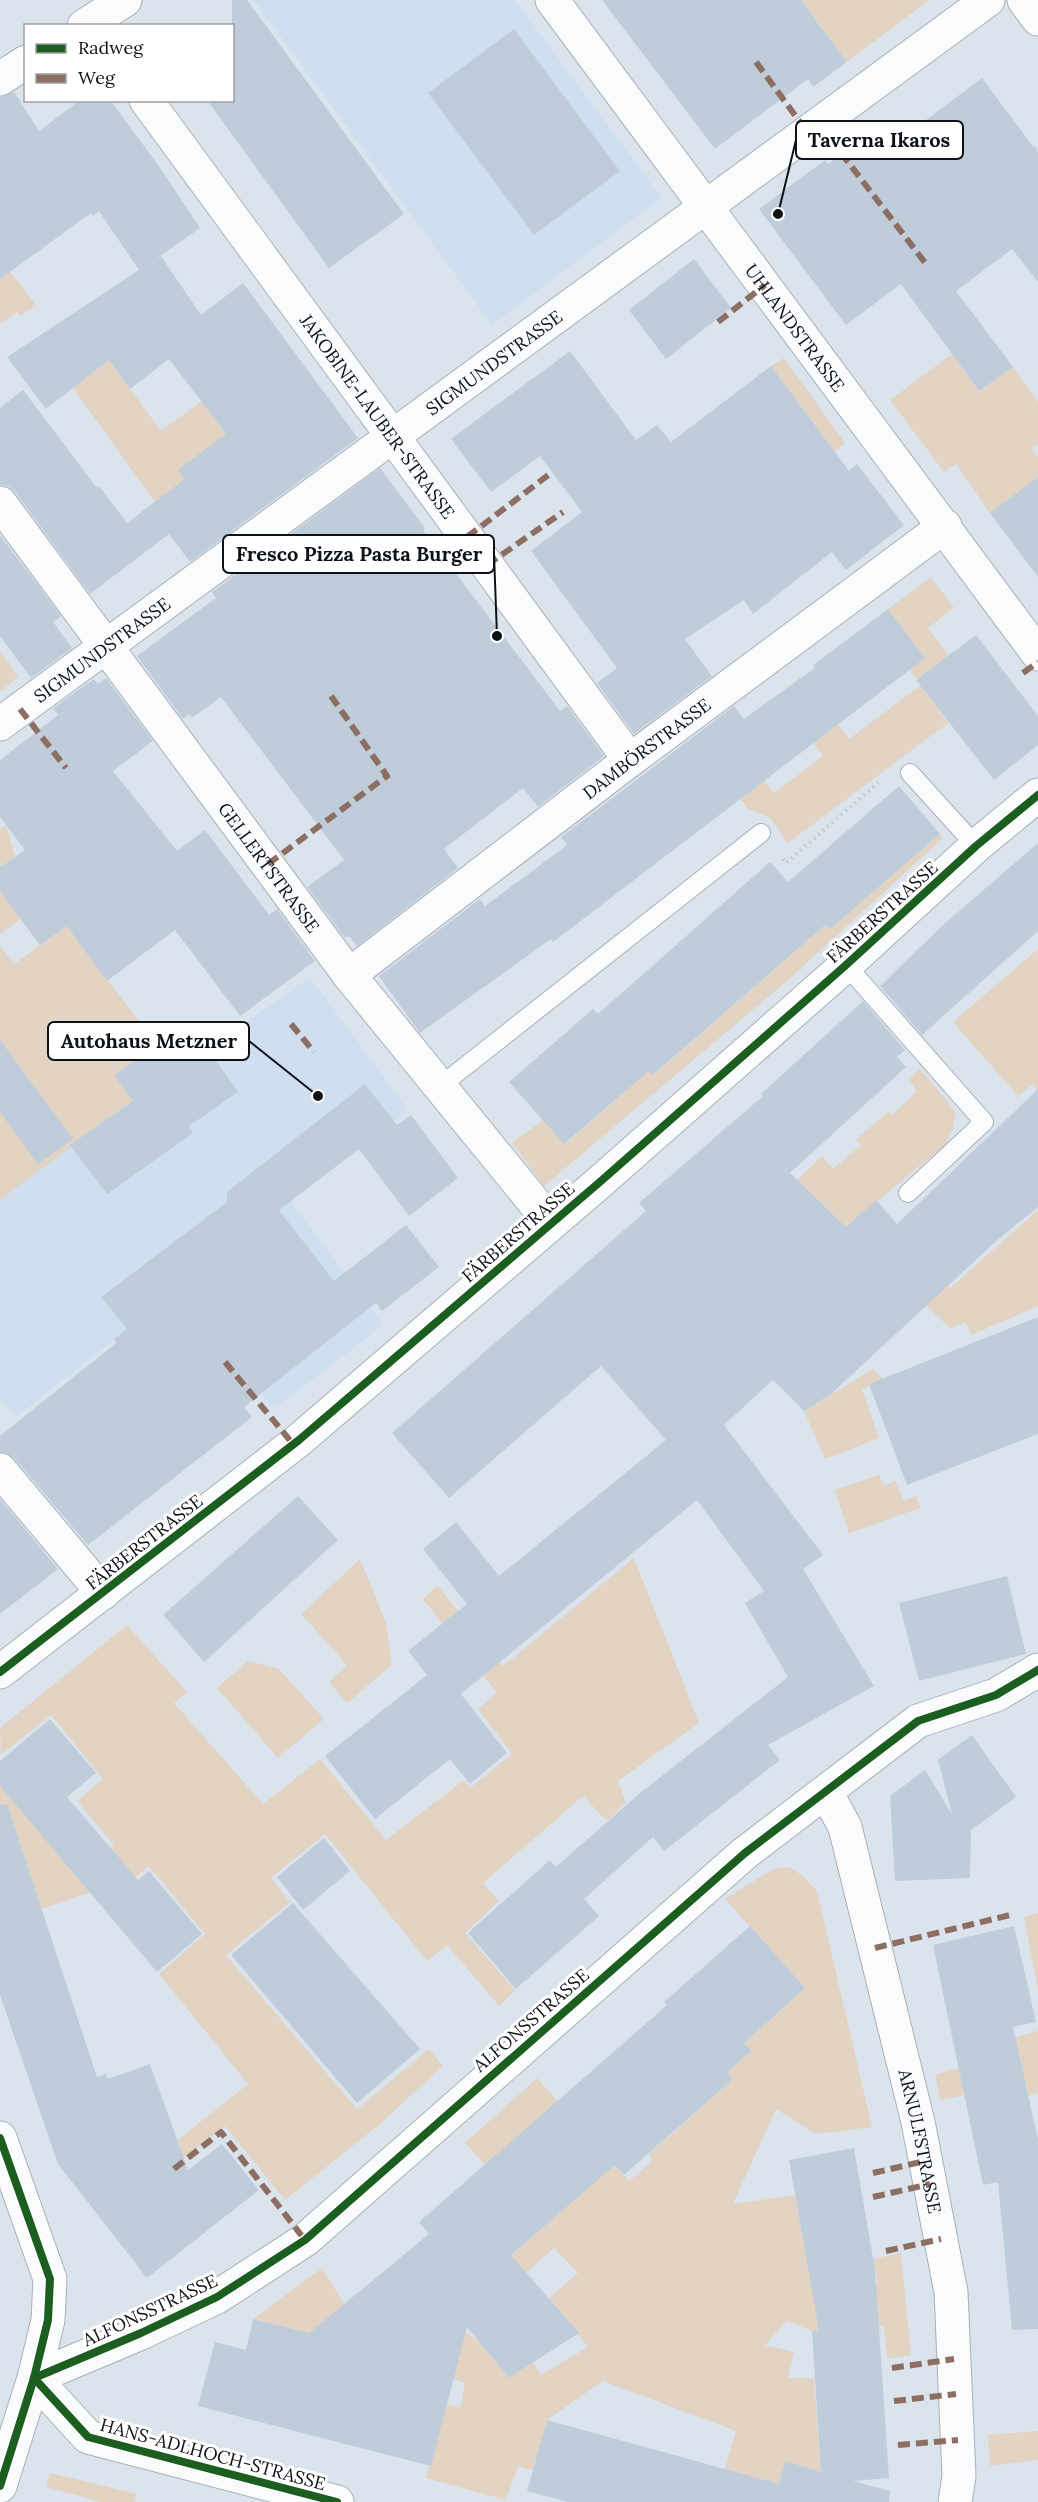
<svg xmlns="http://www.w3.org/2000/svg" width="1038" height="2502" font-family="Lora,serif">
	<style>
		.built { fill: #cfdff0 }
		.green { fill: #e2d3c3 }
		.building { fill: #bfcddb }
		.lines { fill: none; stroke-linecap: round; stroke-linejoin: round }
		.service-casing { stroke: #a9b0b7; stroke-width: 20 }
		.minor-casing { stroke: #a9b0b7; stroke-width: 35 }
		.tertiary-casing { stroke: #a9b0b7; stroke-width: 35 }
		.path { stroke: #c2c6c9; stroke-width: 4; stroke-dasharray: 1.5 4.5; stroke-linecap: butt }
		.service { stroke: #fafbfc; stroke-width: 18 }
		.minor { stroke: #fafbfc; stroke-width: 33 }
		.tertiary { stroke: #fafbfc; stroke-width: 33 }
		.quiet { stroke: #8d6e63; stroke-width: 6; stroke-dasharray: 12 6; stroke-linecap: butt }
		.cycleway-casing { stroke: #fff; stroke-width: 11 }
		.cycleway { stroke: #1b5e20; stroke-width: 8 }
		.labels { text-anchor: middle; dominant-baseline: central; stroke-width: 6; stroke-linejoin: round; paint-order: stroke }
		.street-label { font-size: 18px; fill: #0d1218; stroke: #fff }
		.leader { fill: none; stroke: #0d1218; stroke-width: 2 }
		.callout-dot { fill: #0d1218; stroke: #fff; stroke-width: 2 }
		.callout { fill: #fff; stroke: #0d1218; stroke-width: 2 }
		.callout-label { font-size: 20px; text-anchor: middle; font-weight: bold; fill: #0d1218 }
	</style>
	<rect width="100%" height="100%" fill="#dbe4ed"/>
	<g class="built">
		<polygon points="254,0 515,0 662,198 492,325"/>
		<polygon points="310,977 408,1110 291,1201 384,1325 274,1409 179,1289 15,1418 0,1398 0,1200 70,1145"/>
	</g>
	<g class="green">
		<polygon points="753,0 929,0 847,62 807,7 773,31"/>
		<polygon points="0,259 36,305 20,316 17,312 0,324"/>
		<polygon points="952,354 979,391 1013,367 1038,402 1038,444 1032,449 1038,457 1038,477 990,513 956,464 944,472 890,400"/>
		<polygon points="784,358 845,443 787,490 818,429 771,366"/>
		<polygon points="109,360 161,431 202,401 263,422 155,502 73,388"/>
		<polygon points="931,577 954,608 928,628 949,656 940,684 927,694 948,723 788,843 770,818 748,809 703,749 727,731 774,793 823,756 777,695 801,677 849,739 921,685 894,649 909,637 888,609"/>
		<polygon points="0,651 18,677 0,692"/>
		<polygon points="6,825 15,856 0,867 0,829"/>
		<polygon points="940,834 943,838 787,981 544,1186 512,1143 543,1120 565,1144 649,1071 654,1075 825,925 830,929"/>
		<polygon points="0,891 21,919 0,934"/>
		<polygon points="67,926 157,1045 133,1100 0,1200 0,946 14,964"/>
		<polygon points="1038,949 1038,1091 1032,1085 1018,1096 953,1022"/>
		<polygon points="920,1069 956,1112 952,1132 945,1145 846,1227 797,1180 822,1156 833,1169 861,1145 856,1139 888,1112 892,1115 917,1091 909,1079"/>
		<polygon points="1038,1210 1038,1306 971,1335 966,1322 950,1328 899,1280 923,1259 950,1288"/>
		<polygon points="873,1369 884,1380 862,1389 879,1438 825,1459 804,1411"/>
		<polygon points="879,1475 883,1486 896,1481 903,1501 916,1496 920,1508 849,1533 835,1490"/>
		<polygon points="634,1558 699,1723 618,1781 626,1803 607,1821 583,1796 483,1883 499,1901 465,1933 515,1990 499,2006 447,1945 427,1961 325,1834 271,1878 290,1902 226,1955 357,2109 429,2049 443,2066 380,2124 285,2200 225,2126 171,2167 160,2154 248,2084 159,1974 205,1934 149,1866 122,1888 97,1861 114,1845 77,1801 103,1779 51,1715 1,1755 0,1728 127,1625 187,1692 174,1703 263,1804 320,1759 386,1840 464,1780 470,1788 512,1754 478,1709 497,1693 423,1599 438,1586 503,1666"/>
		<polygon points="360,1559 386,1623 392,1665 347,1703 329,1682 347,1665 301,1614"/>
		<polygon points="248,1661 279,1669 324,1719 278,1758 217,1688"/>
		<polygon points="0,1782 93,1891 35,1911 0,1816"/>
		<polygon points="789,1867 803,1876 817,1891 872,2127 816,2134 776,2109 733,2204 795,2195 813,2294 878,2283 873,2259 901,2253 911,2355 887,2359 884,2326 812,2331 787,2321 765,2345 794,2352 788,2378 814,2378 821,2472 786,2462 775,2496 716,2500 736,2431 603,2381 547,2420 533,2470 518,2466 506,2500 426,2478 447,2404 460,2408 465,2383 453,2379 452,2321 480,2343 509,2378 533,2363 541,2375 588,2347 549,2298 578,2273 554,2248 526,2273 499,2266 589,2187 485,2165 465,2143 537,2078 629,2181 652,2161 649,2154 733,2079 727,2072 751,2051 744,2043 805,1988 725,1899 775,1868"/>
		<polygon points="1038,1913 1038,1991 1024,1917"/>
		<polygon points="1038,2031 1038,2093 1028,2096 1025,2083 940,2100 935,2075 982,2062 979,2048"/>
		<polygon points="322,2268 344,2304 356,2348 253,2319"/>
		<polygon points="1038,2431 1038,2460 990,2466 988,2435"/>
		<polygon points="50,2473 137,2494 135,2502 101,2502 46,2487"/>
	</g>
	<g class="building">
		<polygon points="232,0 247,0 404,214 329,268 207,100 232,100"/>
		<polygon points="602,0 801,0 847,62 813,87 808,79 715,149"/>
		<polygon points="514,29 620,171 534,235 428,93"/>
		<polygon points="982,78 1038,153 1038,282 1012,249 956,291 1013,367 979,391 901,284 846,325 759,209 825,160 828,164 880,126 894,144"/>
		<polygon points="14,92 39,131 80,100 110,100 161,169 200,228 146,266 161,256 201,315 243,283 358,438 190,562 169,534 90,594 15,492 8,486 0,485 0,408 23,390 97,488 99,486 127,523 185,479 178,470 226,434 169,359 130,389 109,360 46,409 7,357 139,270 99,211 93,216 91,213 0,279 0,98"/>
		<polygon points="694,259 731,308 666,359 629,310"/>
		<polygon points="570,351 636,440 657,425 671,442 771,366 849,471 857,464 904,525 846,570 832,552 753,614 744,600 685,639 712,676 634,734 597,683 617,668 531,551 582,512 540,456 491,492 451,439"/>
		<polygon points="380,468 425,528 423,530 560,711 567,706 604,756 538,807 523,788 444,849 458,868 357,946 349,936 345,938 307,887 344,860 221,697 192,718 189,714 183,719 137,656 216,598 212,592"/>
		<polygon points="1038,477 1038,577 990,513"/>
		<polygon points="0,535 61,616 53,622 72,648 31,678 0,636"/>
		<polygon points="888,609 925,658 553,942 551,939 420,1033 379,976 480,899 485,906 567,845 561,837 734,706 744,719 815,668 813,665"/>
		<polygon points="976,635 1038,716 1038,745 994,780 916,680"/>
		<polygon points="106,678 153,741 113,771 177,851 205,830 269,915 277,909 315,961 240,1016 175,930 107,981 67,926 40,945 0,891 0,867 25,850 0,817 0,760 58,715 53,708 94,679 98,684"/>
		<polygon points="899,786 940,834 830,929 825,925 653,1075 649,1071 564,1144 509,1082 593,1009 598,1014 770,862 788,882"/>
		<polygon points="1038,843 1038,931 922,1035 880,986 943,925"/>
		<polygon points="863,1001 905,1050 897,1057 906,1067 790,1173 846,1227 876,1200 897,1224 1038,1089 1038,1207 994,1243 831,1394 804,1411 773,1380 724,1425 823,1555 803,1569 874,1686 768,1745 780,1760 664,1851 653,1837 584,1899 599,1916 516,1989 468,1933 550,1860 556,1867 640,1793 788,1677 745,1603 764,1591 697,1500 461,1694 507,1753 470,1784 450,1759 375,1819 325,1756 427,1675 408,1651 467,1604 423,1549 456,1522 499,1576 666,1440 601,1366 449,1498 392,1433 646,1211 639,1203 763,1096 761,1094"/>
		<polygon points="189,1022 238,1092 189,1126 193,1133 107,1194 70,1145 133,1101 114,1075"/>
		<polygon points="0,1040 73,1139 38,1164 0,1112"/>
		<polygon points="365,1084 397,1125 411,1115 458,1178 409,1216 359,1149 279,1210 334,1281 406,1225 439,1267 382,1311 376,1303 244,1407 252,1417 88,1545 14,1458 0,1452 0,1436 116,1343 114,1339 127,1329 101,1297 227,1202 227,1192"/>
		<polygon points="1038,1317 1038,1434 907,1485 869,1384"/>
		<polygon points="298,1496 338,1540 204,1662 163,1615"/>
		<polygon points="0,1499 58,1569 0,1614"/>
		<polygon points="1007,1576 1026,1654 919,1681 899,1603"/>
		<polygon points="50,1719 96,1773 67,1797 138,1880 149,1871 202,1934 157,1972 0,1786 0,1761"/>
		<polygon points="972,1735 1016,1797 971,1830 970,1878 895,1881 890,1796 925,1770 952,1814 938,1760"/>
		<polygon points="7,1804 97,2077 106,2074 108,2079 150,2064 188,2170 222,2144 259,2190 147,2278 58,2164 0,1995 0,1805"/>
		<polygon points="324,1838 350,1871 303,1910 277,1877"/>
		<polygon points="293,1903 420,2049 357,2103 231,1955"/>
		<polygon points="750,1926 805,1988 744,2043 751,2051 727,2072 733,2079 624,2175 615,2165 511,2255 579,2333 509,2378 467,2327 431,2466 198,2406 215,2342 246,2350 253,2319 309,2333 429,2234 419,2222 667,2005 664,2002"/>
		<polygon points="1014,1926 1036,2022 1013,2027 1038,2140 1038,2329 1012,2330 998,2182 983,2185 933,1945"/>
		<polygon points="854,2148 875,2270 889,2478 853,2481 890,2491 889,2502 567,2502 527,2491 547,2420 779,2484 785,2461 821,2472 812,2331 819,2331 789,2160"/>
	</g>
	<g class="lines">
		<g class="service-casing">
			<g id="service">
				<polyline points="910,773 976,846"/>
				<polyline points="846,965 984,1122 908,1193"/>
				<polyline points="439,1087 761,833"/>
			</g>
		</g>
		<g class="minor-casing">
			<g id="minor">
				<path id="s1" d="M552,0L1038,654"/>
				<polyline points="1024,0 1038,19"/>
				<polyline points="84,26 125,0"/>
				<polyline points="0,79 26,62"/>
				<path id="s2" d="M146,100L630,760"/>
				<path id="s3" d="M0,503L349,975L551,1223"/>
				<path id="s4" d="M0,724L988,0"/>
				<path id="s5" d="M349,975L630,760L945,526"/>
				<polyline points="0,1470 103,1593"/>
				<polyline points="0,1672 299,1440 601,1181 846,965 976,846 1038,795"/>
				<path id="s6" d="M826,1792L845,1827L918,2122L951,2292L959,2476L955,2502"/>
				<polyline points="337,2502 88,2437 34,2378 141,2333 217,2297 305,2240 745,1853 918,1721 996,1695 1038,1670"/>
			</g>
		</g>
		<g class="tertiary-casing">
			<polyline id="tertiary" points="0,2138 50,2279 48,2320 34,2378 0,2486"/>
		</g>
		<g class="path">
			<polyline points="1035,149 1038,146"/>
			<polyline points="783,859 786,863 879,782"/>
		</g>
		<use href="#service" class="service"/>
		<use href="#minor" class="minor"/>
		<use href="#tertiary" class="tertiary"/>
		<g class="quiet">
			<polyline points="756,62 808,133"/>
			<polyline points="819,124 926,264"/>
			<polyline points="718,322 765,285"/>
			<polyline points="467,537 551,473"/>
			<polyline points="487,565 563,512"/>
			<polyline points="1023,673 1038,662"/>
			<polyline points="20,709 66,768"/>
			<polyline points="268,864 387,776 331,696"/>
			<polyline points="291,1024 314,1052"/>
			<polyline points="225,1362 293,1444"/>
			<polyline points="875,1948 1014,1914"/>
			<polyline points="174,2169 221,2132 305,2240"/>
			<polyline points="873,2173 925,2161"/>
			<polyline points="873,2197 930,2184"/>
			<polyline points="886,2251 941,2239"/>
			<polyline points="892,2368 954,2359"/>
			<polyline points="894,2401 956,2394"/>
			<polyline points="898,2445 958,2440"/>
		</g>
		<g class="cycleway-casing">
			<g id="cycleway">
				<polyline points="0,1672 299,1440 601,1181 846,965 976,846 1038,795"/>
				<polyline points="0,2138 50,2279 48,2320 34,2378 0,2486"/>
				<polyline points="34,2378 141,2333 217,2297 305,2240 745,1853 918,1721 996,1695 1038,1670"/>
				<polyline points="34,2378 88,2437 337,2502"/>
			</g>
		</g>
		<use href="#cycleway" class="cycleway"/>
	</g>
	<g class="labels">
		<g class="street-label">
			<text stroke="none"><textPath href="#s1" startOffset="408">UHLANDSTRASSE</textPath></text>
			<text stroke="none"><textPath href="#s4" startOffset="612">SIGMUNDSTRASSE</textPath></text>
			<text stroke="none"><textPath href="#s2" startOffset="392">JAKOBINE-LAUBER-STRASSE</textPath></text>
			<text stroke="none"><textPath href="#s4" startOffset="126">SIGMUNDSTRASSE</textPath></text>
			<text stroke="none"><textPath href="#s5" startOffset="374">DAMBÖRSTRASSE</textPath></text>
			<text stroke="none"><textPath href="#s3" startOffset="453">GELLERTSTRASSE</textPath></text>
			<text transform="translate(882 912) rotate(-42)">FÄRBERSTRASSE</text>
			<text transform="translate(518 1232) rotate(-41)">FÄRBERSTRASSE</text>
			<text transform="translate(144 1542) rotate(-38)">FÄRBERSTRASSE</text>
			<text transform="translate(531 2020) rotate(-41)">ALFONSSTRASSE</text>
			<text stroke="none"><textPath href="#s6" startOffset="363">ARNULFSTRASSE</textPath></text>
			<text transform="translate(150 2310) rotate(-25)">ALFONSSTRASSE</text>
			<text transform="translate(213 2454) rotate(15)">HANS-ADLHOCH-STRASSE</text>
		</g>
	</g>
	<path class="leader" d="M778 214L796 140M497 636L494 554M318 1096L249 1041"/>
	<g class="callout-dot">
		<circle cx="778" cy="214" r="6"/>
		<circle cx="497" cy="636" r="6"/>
		<circle cx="318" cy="1096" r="6"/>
	</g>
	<g class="callout">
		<rect x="796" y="121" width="167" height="38" rx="6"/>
		<rect x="223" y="535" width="271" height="38" rx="6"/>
		<rect x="48" y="1022" width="201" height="38" rx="6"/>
	</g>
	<g class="callout-label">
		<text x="879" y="147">Taverna Ikaros</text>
		<text x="359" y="561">Fresco Pizza Pasta Burger</text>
		<text x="149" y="1048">Autohaus Metzner</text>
	</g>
	<rect x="24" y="24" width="210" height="78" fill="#ffffff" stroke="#9ea0a3" stroke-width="1.5"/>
	<rect x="36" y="44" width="30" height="9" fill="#1b5e20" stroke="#9ea0a3" stroke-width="1.5"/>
	<text x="78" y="54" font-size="18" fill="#0d1218">Radweg</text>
	<rect x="36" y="74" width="30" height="9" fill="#8d6e63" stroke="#9ea0a3" stroke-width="1.5"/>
	<text x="78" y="84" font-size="18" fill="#0d1218">Weg</text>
</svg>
